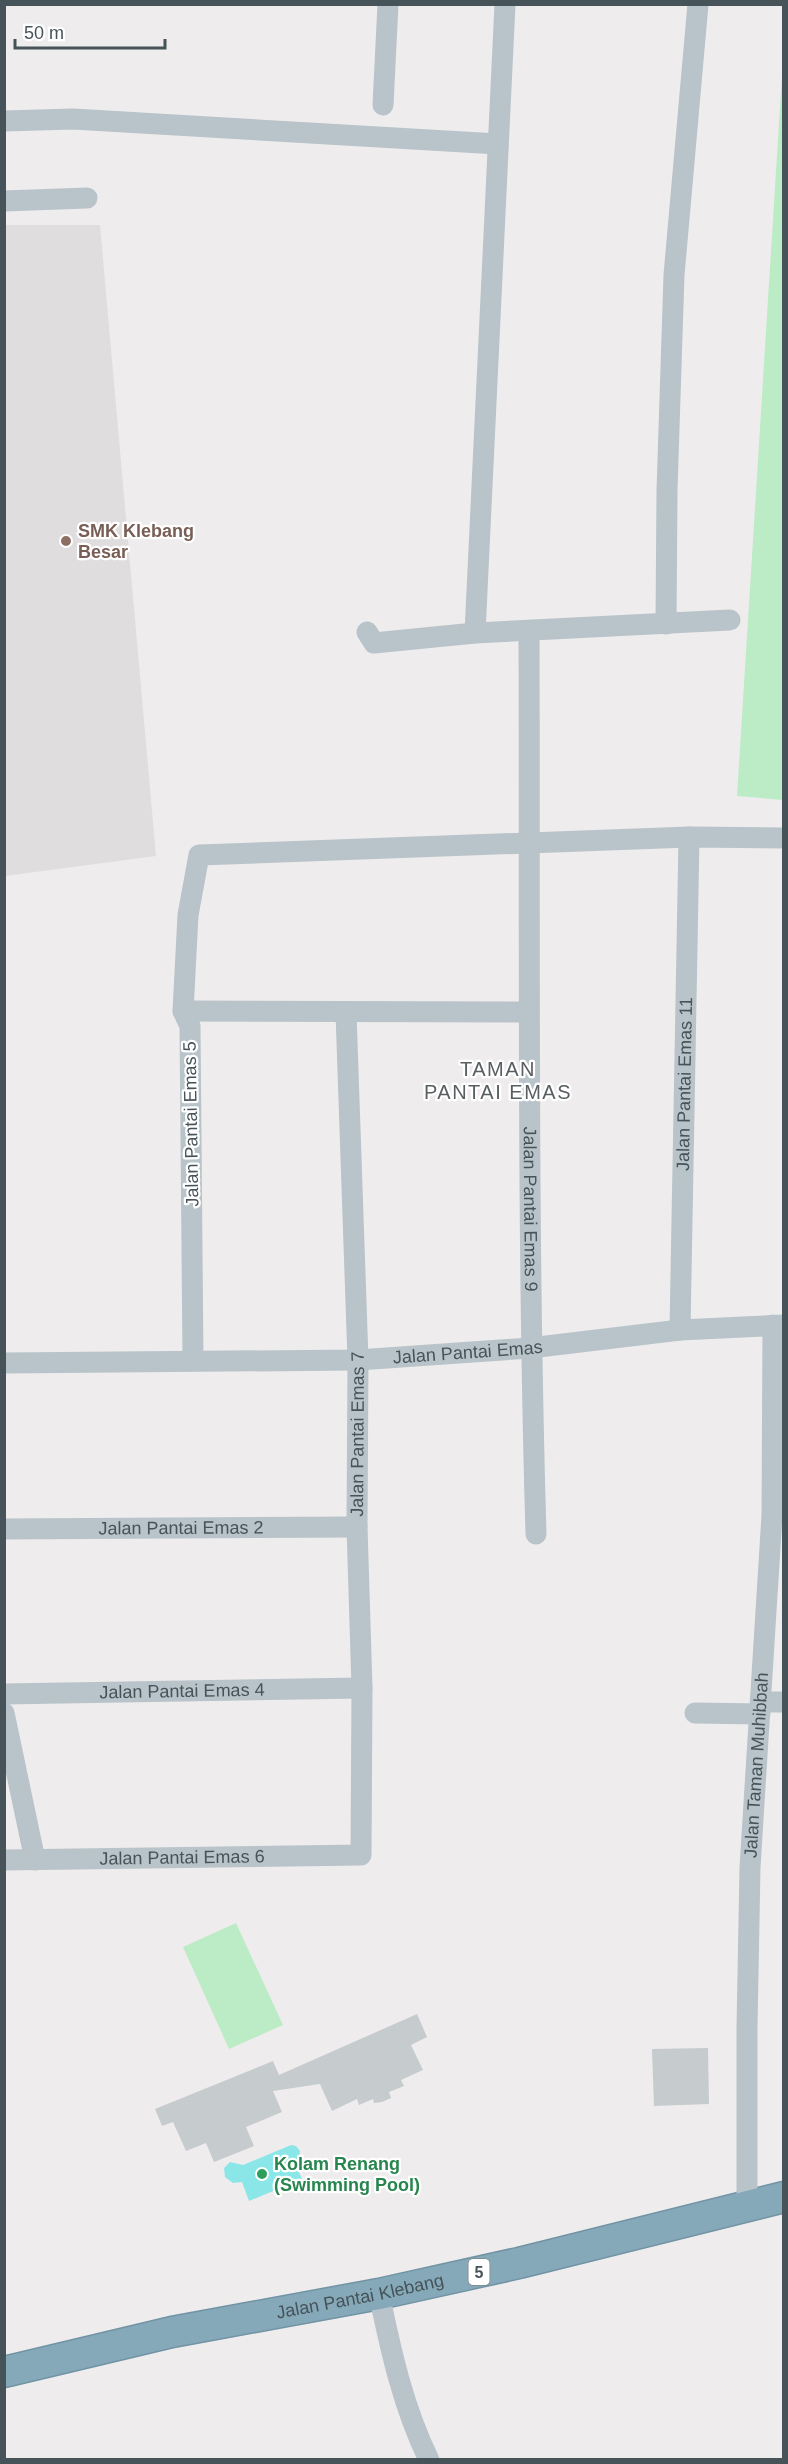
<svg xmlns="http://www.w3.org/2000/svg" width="788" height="2464" font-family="Helvetica,sans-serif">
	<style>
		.education { fill: #e0ddde }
		.green { fill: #bcecc5 }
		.water { fill: #8be6e7 }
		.building { fill: #c6cbce }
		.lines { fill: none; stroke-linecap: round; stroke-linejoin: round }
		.highway-casing { stroke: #7194a5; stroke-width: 33 }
		.minor { stroke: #b8c4c9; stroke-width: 21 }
		.highway { stroke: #86a9b9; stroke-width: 30 }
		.education-dot { fill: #8d6e63; stroke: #fff; stroke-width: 2 }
		.leisure-dot { fill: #2e9e5b; stroke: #fff; stroke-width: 2 }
		.labels { text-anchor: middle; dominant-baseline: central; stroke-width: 4.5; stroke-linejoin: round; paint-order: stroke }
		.shield { fill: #fff; stroke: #7e878b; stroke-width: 1.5 }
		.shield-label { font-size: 16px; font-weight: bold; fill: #465359 }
		.education-label { font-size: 18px; font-weight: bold; fill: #785e54; stroke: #fff; text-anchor: start }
		.street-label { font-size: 18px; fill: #465359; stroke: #fff }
		.leisure-label { font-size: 18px; font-weight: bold; fill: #27864d; stroke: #fff; text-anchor: start }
		.neighbourhood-label { font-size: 20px; letter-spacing: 1.5px; fill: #595e61; stroke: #fff }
	</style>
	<rect width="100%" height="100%" fill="#efeced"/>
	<polygon class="education" points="4,225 100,225 156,856 5,876"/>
	<g class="green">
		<polygon points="783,59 784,800 783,800 737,796"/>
		<polygon points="236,1923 283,2025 229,2049 183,1947"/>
	</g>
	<polygon class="water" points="291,2145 296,2146 300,2151 298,2170 302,2179 249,2201 242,2182 233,2183 225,2177 224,2168 230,2162 243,2165"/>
	<g class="building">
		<polygon points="417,2014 427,2037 411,2045 423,2070 401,2080 404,2086 389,2092 391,2098 382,2102 374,2103 373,2099 359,2105 357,2099 332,2111 320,2084 273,2091 282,2112 246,2127 254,2146 214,2162 206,2143 186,2151 173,2122 162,2126 155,2109 273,2061 279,2075"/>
		<polygon points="708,2048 709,2104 654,2106 652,2049"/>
	</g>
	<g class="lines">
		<g class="highway-casing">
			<g id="highway">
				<path id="s8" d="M4,2372L172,2332L379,2294L519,2263L784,2197"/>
			</g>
		</g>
		<g class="minor">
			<polyline points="383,105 388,4"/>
			<polyline points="4,121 73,119 498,144"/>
			<polyline points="4,201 87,198"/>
			<polyline points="666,624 667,490 674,275 698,4"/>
			<path id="s1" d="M529,631C530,932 527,1233 536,1534"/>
			<polyline points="367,632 374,643 475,633 730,620"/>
			<polyline points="475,633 505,4"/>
			<polyline points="183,1011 529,1012"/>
			<path id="s2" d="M680,1330L689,837"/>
			<polyline points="193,1360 190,1026 183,1011 188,915 199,855 689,837 784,838"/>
			<path id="s3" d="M4,1363L358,1360L530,1348L680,1330L784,1325"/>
			<path id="s4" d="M4,1529L357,1527"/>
			<path id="s5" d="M4,1694L362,1688"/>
			<polyline points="761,1702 784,1702"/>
			<polyline points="4,1713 35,1860"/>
			<polyline points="695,1713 760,1714"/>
			<path id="s6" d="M4,1860L361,1855L362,1688L357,1527L358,1360L346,1013"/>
			<path id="s7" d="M747,2205V2027L750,1867L772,1515L773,1325"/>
			<path d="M379,2294C391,2351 403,2407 429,2460"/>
		</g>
		<use href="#highway" class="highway"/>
	</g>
	<circle class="education-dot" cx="66" cy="541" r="6"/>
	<circle class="leisure-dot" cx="262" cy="2174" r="6"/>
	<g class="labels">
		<rect class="shield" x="468.5" y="2259" width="21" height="26" rx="4.5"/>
		<g class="shield-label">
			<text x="479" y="2272">5</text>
		</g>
		<g class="education-label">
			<text x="78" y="531">SMK Klebang<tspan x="78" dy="21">Besar</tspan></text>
		</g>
		<g class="street-label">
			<text stroke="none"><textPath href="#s2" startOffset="246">Jalan Pantai Emas 11</textPath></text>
			<text transform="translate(191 1124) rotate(-91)">Jalan Pantai Emas 5</text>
			<text stroke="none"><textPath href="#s1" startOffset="578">Jalan Pantai Emas 9</textPath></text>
			<text stroke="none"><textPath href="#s3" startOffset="464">Jalan Pantai Emas</textPath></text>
			<text stroke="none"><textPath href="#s6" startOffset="778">Jalan Pantai Emas 7</textPath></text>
			<text stroke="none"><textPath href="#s4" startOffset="177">Jalan Pantai Emas 2</textPath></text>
			<text stroke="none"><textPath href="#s5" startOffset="178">Jalan Pantai Emas 4</textPath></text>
			<text stroke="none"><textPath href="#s7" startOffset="440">Jalan Taman Muhibbah</textPath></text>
			<text stroke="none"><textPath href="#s6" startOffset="178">Jalan Pantai Emas 6</textPath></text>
			<text stroke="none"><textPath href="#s8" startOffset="364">Jalan Pantai Klebang</textPath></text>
		</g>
		<g class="leisure-label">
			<text x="274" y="2164">Kolam Renang<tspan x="274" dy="21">(Swimming Pool)</tspan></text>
		</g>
		<g class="neighbourhood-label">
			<text x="498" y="1069">TAMAN<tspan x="498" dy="23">PANTAI EMAS</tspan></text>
		</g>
	</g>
	<rect width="788" height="2464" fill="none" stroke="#465359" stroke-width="12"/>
	<path d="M15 39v9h150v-9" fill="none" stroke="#465359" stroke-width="3"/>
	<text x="24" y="39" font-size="18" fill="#465359" stroke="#ffffff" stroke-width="4.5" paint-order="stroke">50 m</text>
</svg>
